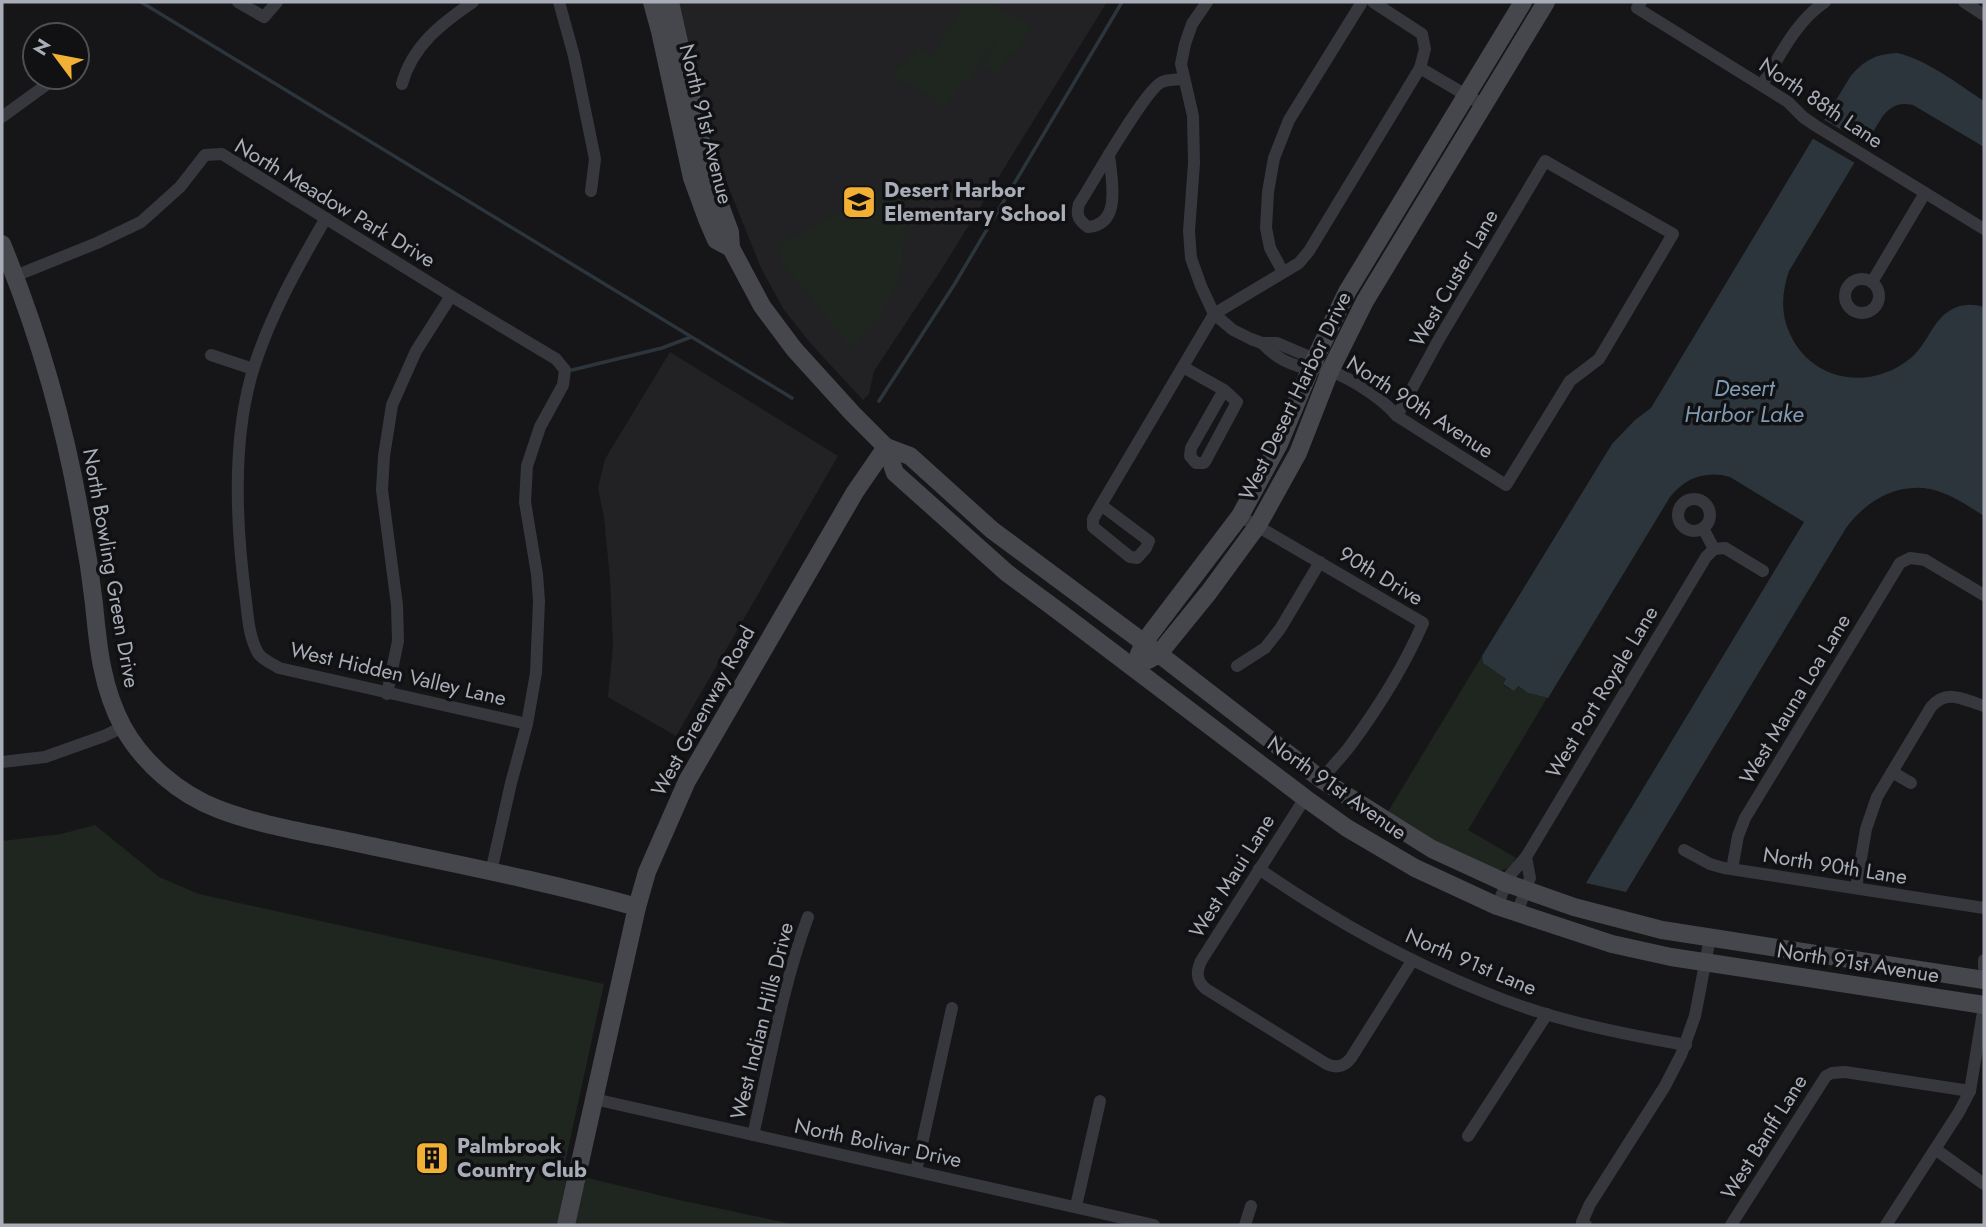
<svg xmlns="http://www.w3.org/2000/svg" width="1986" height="1227" font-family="Jost,sans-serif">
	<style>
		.built { fill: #222225 }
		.green { fill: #1e261f }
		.water { fill: #2c353c }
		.pier { fill: #161618 }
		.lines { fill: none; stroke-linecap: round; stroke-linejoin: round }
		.stream { stroke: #2c353c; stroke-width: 3.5 }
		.street { stroke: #37383d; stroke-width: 12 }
		.secondary { stroke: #45474d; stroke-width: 18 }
		.labels { text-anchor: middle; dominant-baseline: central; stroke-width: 7; stroke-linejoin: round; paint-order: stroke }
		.street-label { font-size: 21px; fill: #a8adb8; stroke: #111113 }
		.poi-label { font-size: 21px; font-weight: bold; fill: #a8adb8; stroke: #111113; text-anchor: start }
		.water-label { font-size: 23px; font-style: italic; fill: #7f9bb3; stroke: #111113 }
	</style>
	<rect width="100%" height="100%" fill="#161618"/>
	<g class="built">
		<polygon points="678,2 1107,2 943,267 874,371 869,394 863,400 812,345 784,310 761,268 724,176 704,117"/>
		<polygon points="670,352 838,456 676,736 608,697 613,645 610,579 604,517 598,488 605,459"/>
	</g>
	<g class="green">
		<polygon points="965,2 988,2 1031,27 1014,55 1010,53 998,74 983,65 996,44 993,43 968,82 964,80 945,106 891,75 921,48 933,55"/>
		<polygon points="893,184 905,228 901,276 880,315 852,349 777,256 783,242"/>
		<path d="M1482,656L1483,663L1506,679L1503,685L1514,691L1517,686L1528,693L1547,698L1468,830L1516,858C1510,867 1506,871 1495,871L1439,844L1386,815Z"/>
		<polygon points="95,825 159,877 199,894 604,984 563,1172 679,1200 797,1225 2,1225 2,841 61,834"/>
	</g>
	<path class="water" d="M1897,53C1926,59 1959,85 1984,101V147L1913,105C1899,102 1891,106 1882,117L1789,271C1782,292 1780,313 1790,334C1812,383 1873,391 1912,357C1927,344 1932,322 1949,311C1960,304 1971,303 1984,307V516C1968,506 1950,493 1930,489C1896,483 1866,501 1846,528L1626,892L1586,883L1804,522L1730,477C1706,470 1685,478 1670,497L1548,698L1528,693L1518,686L1514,691L1503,684L1506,679L1483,663L1482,656L1612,444L1635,420L1651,408L1850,77C1863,61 1875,54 1897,53Z"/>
	<polygon class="pier" points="1821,118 1866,144 1855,163 1810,137"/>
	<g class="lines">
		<g class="stream">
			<polyline points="141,2 792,398"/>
			<polyline points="572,370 662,348 691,337"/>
			<polyline points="879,401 954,285 1122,2"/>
		</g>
		<g class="street">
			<polyline points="238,2 264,17 277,2"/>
			<polyline points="559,2 574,56 595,159 591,191"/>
			<polyline points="1207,2 1192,24 1185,44 1181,64 1193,116 1194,163 1189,231 1191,258 1201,286 1214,314 1233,330 1251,339 1262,343 1277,343 1305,355 1312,365"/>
			<polyline points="1641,2 1637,8 1788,102 1803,117 1816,126 1984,229"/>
			<polyline points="1964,2 1984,15"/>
			<polyline points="1420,68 1483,105"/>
			<path d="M402,84C412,46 442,23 473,2"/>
			<path d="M1762,85C1780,56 1796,21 1825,2"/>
			<polyline points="2,117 57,77"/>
			<path d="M1109,154C1111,178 1123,224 1088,227C1078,220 1076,215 1079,204C1092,184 1146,88 1162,82C1168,79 1177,80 1184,79"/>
			<path d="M326,218C298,266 271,314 254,367C231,439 236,527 246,601C248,618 249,637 258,653C262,660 272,663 279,668L527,724"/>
			<polyline points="1283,272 1270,248 1266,228 1268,192 1274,158 1289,120 1362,2"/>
			<polyline points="15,276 97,243 141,222 180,187 205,155 222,154 451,296 556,359 565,370 563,385 540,427 527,466 525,502 537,574 539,601 536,673 527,724 511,783 491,872"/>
			<circle cx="1862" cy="296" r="17"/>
			<polyline points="1872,282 1925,193"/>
			<path d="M1262,343C1272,354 1284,362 1298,366C1303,367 1309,365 1314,366C1341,371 1380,396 1397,416L1506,485L1570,381L1599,359L1673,234L1545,161L1439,339L1397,416"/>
			<polyline points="211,355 253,369"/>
			<polyline points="1183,367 1224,390 1237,402 1206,460 1204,463 1196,463 1190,456 1191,448 1224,390"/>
			<circle cx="1694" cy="515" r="16"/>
			<polyline points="1101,505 1149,541 1146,548 1137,558 1130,557 1093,527 1093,519 1101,505 1214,314 1299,263 1309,251 1420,68 1425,49 1422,34 1373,2"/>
			<path d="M1240,516L1423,623C1404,667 1378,708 1350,746C1341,758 1330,768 1322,780"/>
			<polyline points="1703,528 1714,549 1725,548 1763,571"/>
			<polyline points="1237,666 1265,648 1280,629 1320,562"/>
			<polyline points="387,694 398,641 397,605 382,490 384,456 392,405 416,351 451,296"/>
			<polyline points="2,762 45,757 104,736 123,727"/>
			<polyline points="1892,772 1911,783"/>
			<path d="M1305,798L1201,961C1196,972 1196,981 1206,989L1325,1063C1335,1069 1344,1067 1351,1058L1412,961"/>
			<polyline points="1684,850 1710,864 1724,868 1984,908"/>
			<path d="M1259,869C1330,918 1404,960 1484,992C1548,1019 1617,1033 1686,1045"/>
			<polyline points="1732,869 1738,836 1745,818 1900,563 1910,558 1925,560 1984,595"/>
			<path d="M1856,888L1866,829L1877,797L1931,707C1947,688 1964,700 1984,706"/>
			<polyline points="1497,906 1510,875 1526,857 1706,557 1714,549"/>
			<polyline points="1517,913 1530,878 1526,857"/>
			<polyline points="1984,960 1984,968"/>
			<polyline points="594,1099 1154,1225"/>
			<path d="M753,1135C770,1062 782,987 808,917"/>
			<polyline points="1468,1136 1547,1014"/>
			<polyline points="1935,1149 1984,1184"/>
			<polyline points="916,1171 952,1008"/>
			<polyline points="1076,1206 1100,1101"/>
			<polyline points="1245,1225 1251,1206"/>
			<polyline points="1586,1225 1582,1222 1590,1204 1665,1086 1681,1055 1695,1016 1710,938"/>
			<polyline points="1731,1225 1826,1076 1832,1073 1845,1072 1970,1091"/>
			<polyline points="1886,1225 1959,1112 1970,1091 1984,1006"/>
		</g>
		<g class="secondary">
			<polyline points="652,2 660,31 692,178 707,219 716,240 731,248"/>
			<polyline points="670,2 709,176 730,232 731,248 762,306 794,349 853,414 886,447 910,456 992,530 1159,654 1322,780 1432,849 1506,883 1574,907 1662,930 1984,980"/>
			<path d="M2,244C39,334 66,429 82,525C87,551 91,577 94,604C98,647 102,688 123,727C143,763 179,794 218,809C262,826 311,833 357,843C450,863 545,881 637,907"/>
			<polyline points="886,447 895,473 1007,573 1061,613 1305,798 1347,828 1415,868 1497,906 1612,944 1671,957 1984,1005"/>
			<polyline points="1139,654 1144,643 1151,633 1240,516 1279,444 1312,365 1347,292 1523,2"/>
			<polyline points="1148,660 1159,654 1166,645 1209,592 1258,525 1298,453 1330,371 1365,301 1546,2"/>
			<polyline points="566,1225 637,907 647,872 687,781 855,492 886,447"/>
		</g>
	</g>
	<defs>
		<g id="school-square" transform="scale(1.75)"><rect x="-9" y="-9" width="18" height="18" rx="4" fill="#f2b134" stroke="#111113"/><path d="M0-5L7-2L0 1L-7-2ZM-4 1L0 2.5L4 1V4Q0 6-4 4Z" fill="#111"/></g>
		<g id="building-square" transform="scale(1.75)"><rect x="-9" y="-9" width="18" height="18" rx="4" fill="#f2b134" stroke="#111113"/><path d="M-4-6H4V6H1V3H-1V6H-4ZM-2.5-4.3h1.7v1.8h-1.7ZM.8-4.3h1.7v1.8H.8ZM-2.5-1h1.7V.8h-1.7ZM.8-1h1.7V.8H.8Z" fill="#111"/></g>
	</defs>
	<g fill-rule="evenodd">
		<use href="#school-square" x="859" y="202"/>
		<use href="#building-square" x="432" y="1158"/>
	</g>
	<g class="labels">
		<g class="street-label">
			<text transform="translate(1821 103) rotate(34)">North 88th Lane</text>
			<text transform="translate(706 124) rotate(76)">North 91st Avenue</text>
			<text transform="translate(335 203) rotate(31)">North Meadow Park Drive</text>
			<text transform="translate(1454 278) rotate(-60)">West Custer Lane</text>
			<text transform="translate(1295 396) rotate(-64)">West Desert Harbor Drive</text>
			<text transform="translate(1420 407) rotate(33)">North 90th Avenue</text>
			<text transform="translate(111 568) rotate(80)">North Bowling Green Drive</text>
			<text transform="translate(1381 576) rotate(31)">90th Drive</text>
			<text transform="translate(398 674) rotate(13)">West Hidden Valley Lane</text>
			<text transform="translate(1602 692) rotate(-59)">West Port Royale Lane</text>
			<text transform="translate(1795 699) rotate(-59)">West Mauna Loa Lane</text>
			<text transform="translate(703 711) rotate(-61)">West Greenway Road</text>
			<text transform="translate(1337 788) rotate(35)">North 91st Avenue</text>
			<text transform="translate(1835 866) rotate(9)">North 90th Lane</text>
			<text transform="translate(1232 876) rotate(-58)">West Maui Lane</text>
			<text transform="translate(1471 962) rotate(23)">North 91st Lane</text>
			<text transform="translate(1858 963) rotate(9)">North 91st Avenue</text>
			<text transform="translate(762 1021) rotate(-76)">West Indian Hills Drive</text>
			<text transform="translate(1764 1137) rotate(-58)">West Banff Lane</text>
			<text transform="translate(878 1143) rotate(12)">North Bolivar Drive</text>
		</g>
		<g class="poi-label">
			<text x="884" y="190">Desert Harbor<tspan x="884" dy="24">Elementary School</tspan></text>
			<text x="457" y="1146">Palmbrook<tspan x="457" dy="24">Country Club</tspan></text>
		</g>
		<g class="water-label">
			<text x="1744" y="388">Desert<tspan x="1744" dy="26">Harbor Lake</tspan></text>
		</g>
	</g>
	<rect width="1986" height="1227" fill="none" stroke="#a8adb8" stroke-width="7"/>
	<g transform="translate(56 56) rotate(302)"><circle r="33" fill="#111113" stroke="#4d4f55" stroke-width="2"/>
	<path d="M0-5L12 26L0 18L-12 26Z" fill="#f2b134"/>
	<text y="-10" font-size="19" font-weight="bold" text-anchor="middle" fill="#a8adb8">N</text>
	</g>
</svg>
